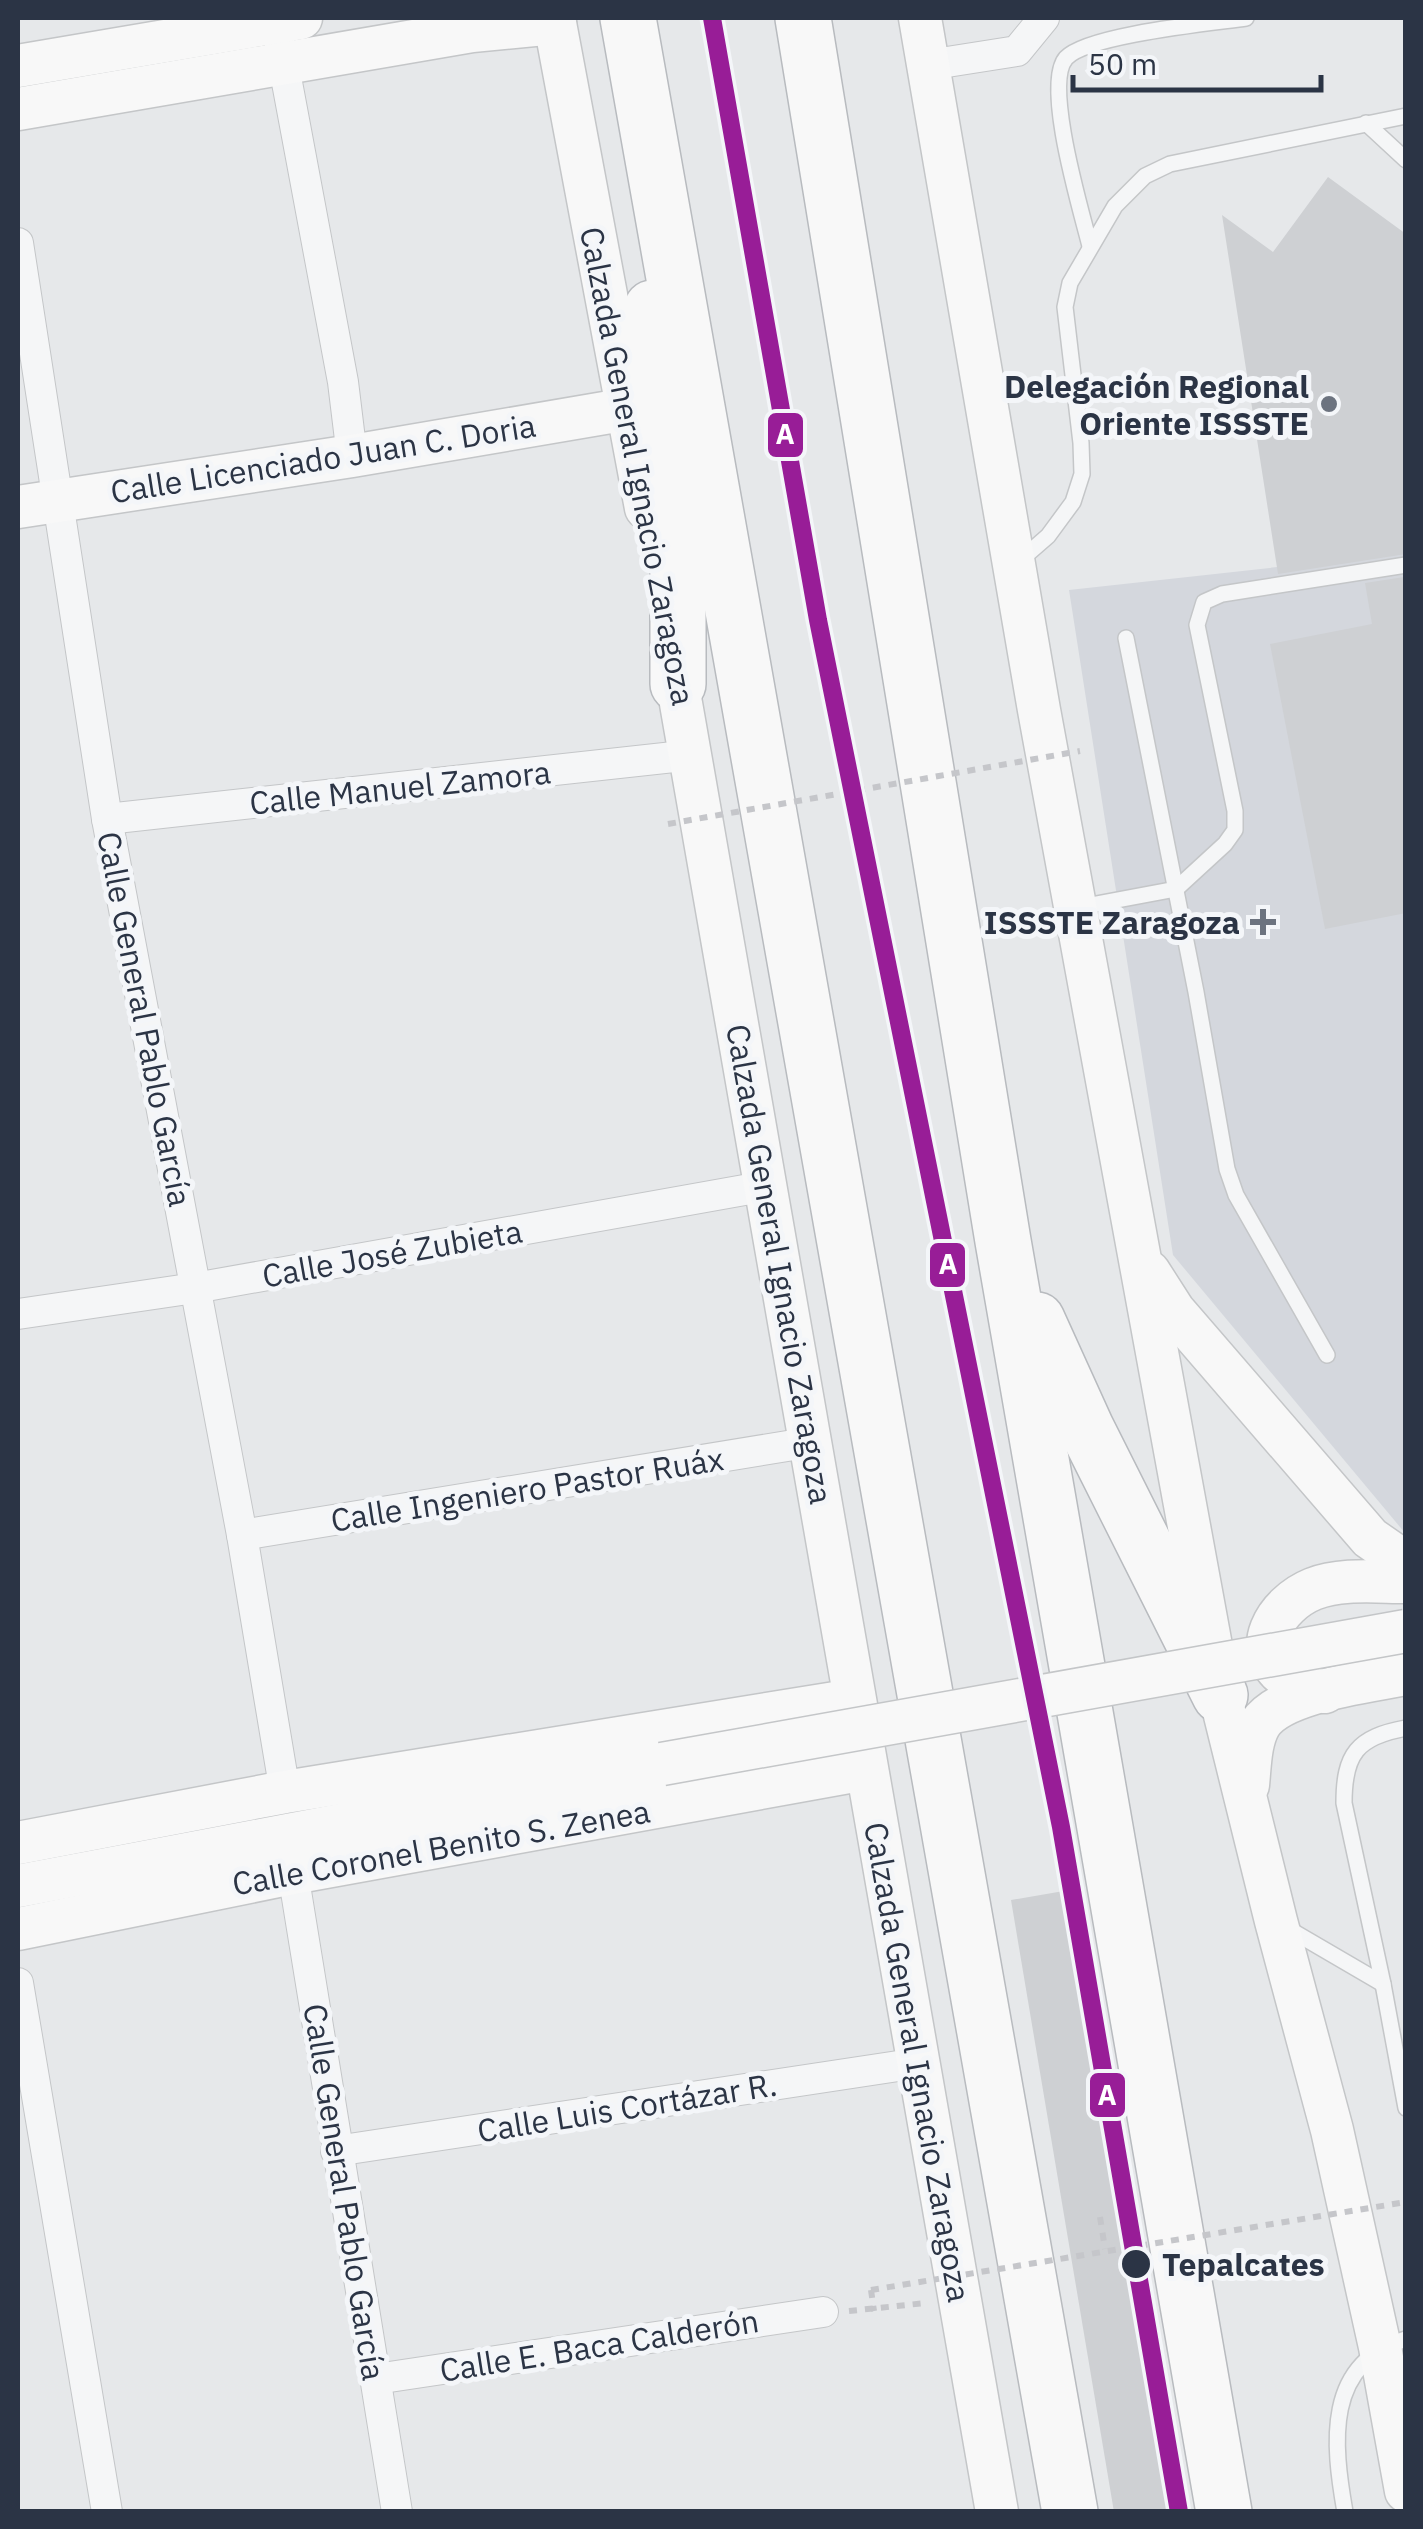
<svg xmlns="http://www.w3.org/2000/svg" width="1423" height="2529" font-family="'IBM Plex Sans',sans-serif">
	<style>
		.built { fill: #d4d7dd }
		.building { fill: #ced0d3 }
		.lines { fill: none; stroke-linecap: round; stroke-linejoin: round }
		.lane-casing { stroke: #c4c6c8; stroke-width: 18 }
		.street-casing { stroke: #c4c6c8; stroke-width: 32 }
		.secondary-casing { stroke: #c4c6c8; stroke-width: 45 }
		.highway-casing { stroke: #b8bbbf; stroke-width: 58 }
		.path { stroke: #c5c6ca; stroke-width: 6; stroke-dasharray: 8 8; stroke-linecap: butt }
		.lane { stroke: #f5f6f7; stroke-width: 15 }
		.street { stroke: #f5f6f7; stroke-width: 30 }
		.secondary { stroke: #f8f8f8; stroke-width: 42 }
		.highway { stroke: #f8f8f8; stroke-width: 55 }
		.secondary-bridge-casing { stroke: #c4c6c8; stroke-width: 45; stroke-linecap: butt }
		.path-bridge { stroke: #c5c6ca; stroke-width: 6; stroke-dasharray: 8 8; stroke-linecap: butt }
		.secondary-bridge { stroke: #f8f8f8; stroke-width: 42 }
		.metro-1-casing { stroke: #f4f6f9; stroke-width: 25 }
		.metro-1 { stroke: #981d97; stroke-width: 18 }
		.poi-dot { fill: #6c737f; stroke: #f4f6f9; stroke-width: 4 }
		.stop-dot { fill: #2b3445; stroke: #f4f6f9; stroke-width: 4 }
		.labels { text-anchor: middle; dominant-baseline: central; stroke-width: 10; stroke-linejoin: round; paint-order: stroke }
		.poi-label { font-size: 32px; font-weight: bold; fill: #2b3445; stroke: #f4f6f9; text-anchor: end }
		.street-label { font-size: 32px; fill: #2b3445; stroke: #f4f6f9 }
		.stop-label { font-size: 32px; font-weight: bold; fill: #2b3445; stroke: #f4f6f9; text-anchor: start }
		.line-badge { stroke: #f4f6f9; stroke-width: 4 }
		.badge-label { font-size: 28px; text-anchor: middle; font-weight: bold; fill: #fff }
	</style>
	<rect width="100%" height="100%" fill="#e6e8ea"/>
	<polygon class="built" points="1405,553 1405,1533 1173,1255 1069,590"/>
	<g class="building">
		<polygon points="1328,177 1406,234 1406,554 1278,574 1222,215 1273,252"/>
		<polygon points="1404,577 1406,913 1325,929 1270,644 1372,624 1365,583"/>
		<polygon points="1081,1888 1188,2512 1114,2512 1011,1900"/>
	</g>
	<g class="lines">
		<g class="lane-casing">
			<g id="lane">
				<polyline points="1366,123 1406,160"/>
				<path d="M1090,246C1081,210 1043,84 1066,58C1087,35 1210,23 1246,18"/>
				<polyline points="1017,563 1048,536 1073,502 1082,474 1081,443 1065,307 1070,283 1115,206 1145,176 1170,164 1406,116"/>
				<polyline points="1126,638 1196,992 1227,1169 1236,1195 1327,1355"/>
				<polyline points="1080,907 1176,889 1225,844 1235,830 1235,811 1197,625 1204,602 1222,594 1406,565"/>
				<path d="M1406,1728C1357,1737 1344,1754 1344,1803L1383,1984L1406,2108"/>
				<polyline points="1287,1928 1383,1984"/>
				<path d="M1345,2512C1333,2444 1324,2363 1406,2339"/>
			</g>
		</g>
		<g class="street-casing">
			<g id="street">
				<polyline points="280,45 343,382 352,456"/>
				<polyline points="928,65 1017,51 1044,18"/>
				<polyline points="18,243 107,819 242,1535 285,1792"/>
				<polyline points="107,819 692,755"/>
				<polyline points="18,1314 195,1288 767,1186"/>
				<polyline points="242,1535 812,1442"/>
				<polyline points="293,1873 397,2512"/>
				<polyline points="18,1983 107,2512"/>
				<polyline points="336,2151 918,2063"/>
				<polyline points="376,2379 823,2312"/>
			</g>
		</g>
		<g class="secondary-casing">
			<g id="secondary">
				<polyline points="554,18 646,508"/>
				<polyline points="920,18 1039,710 1220,1695 1276,1921 1332,2130 1380,2347 1406,2491"/>
				<polyline points="18,66 301,18"/>
				<polyline points="18,109 472,31 555,23"/>
				<polyline points="18,507 352,456 628,409"/>
				<polyline points="672,652 997,2512"/>
				<polyline points="1149,1272 1174,1311 1370,1538 1406,1563"/>
				<path d="M1325,1692C1312,1689 1299,1686 1288,1679C1247,1651 1276,1604 1313,1589C1341,1578 1376,1582 1406,1582"/>
				<path d="M1248,1785C1250,1765 1250,1741 1260,1724C1282,1691 1368,1682 1406,1674"/>
				<polyline points="18,1843 285,1792 854,1700"/>
				<polyline points="18,1886 662,1764"/>
				<polyline points="18,1929 293,1873 865,1769"/>
			</g>
		</g>
		<g class="highway-casing">
			<g id="highway">
				<polyline points="628,18 1070,2512"/>
				<polyline points="803,18 1003,1241 1224,2512"/>
				<polyline points="652,308 654,393 678,537 678,684"/>
				<polyline points="1037,1320 1086,1428 1220,1695"/>
			</g>
		</g>
		<g class="path">
			<polyline points="1100,2217 1105,2249"/>
			<polyline points="871,2290 874,2311"/>
			<polyline points="849,2311 926,2303"/>
		</g>
		<use href="#lane" class="lane"/>
		<use href="#street" class="street"/>
		<use href="#secondary" class="secondary"/>
		<use href="#highway" class="highway"/>
		<g class="secondary-bridge-casing">
			<polyline id="secondary-bridge" points="662,1764 1406,1631"/>
		</g>
		<g class="path-bridge">
			<polyline points="668,824 1080,751"/>
			<polyline points="871,2290 1406,2202"/>
		</g>
		<use href="#secondary-bridge" class="secondary-bridge"/>
		<g class="metro-1-casing">
			<polyline id="metro-1" points="712,18 818,620 1061,1827 1179,2512"/>
		</g>
		<use href="#metro-1" class="metro-1"/>
	</g>
	<g class="poi-dot">
		<circle cx="1329" cy="404" r="10"/>
		<path d="M1258 907h10v10h10v10h-10v10h-10v-10h-10v-10h10z"/>
	</g>
	<circle class="stop-dot" cx="1136" cy="2264" r="16"/>
	<g class="labels">
		<g class="poi-label">
			<text x="1309" y="386">Delegación Regional<tspan x="1309" dy="37">Oriente ISSSTE</tspan></text>
			<text x="1240" y="922">ISSSTE Zaragoza</text>
		</g>
		<g class="street-label">
			<text transform="translate(323 458) rotate(-9)">Calle Licenciado Juan C. Doria</text>
			<text transform="translate(638 466) rotate(79)">Calzada General Ignacio Zaragoza</text>
			<text transform="translate(400 787) rotate(-6)">Calle Manuel Zamora</text>
			<text transform="translate(145 1019) rotate(79)">Calle General Pablo García</text>
			<text transform="translate(392 1253) rotate(-10)">Calle José Zubieta</text>
			<text transform="translate(780 1264) rotate(80)">Calzada General Ignacio Zaragoza</text>
			<text transform="translate(527 1489) rotate(-9)">Calle Ingeniero Pastor Ruáx</text>
			<text transform="translate(441 1847) rotate(-10)">Calle Coronel Benito S. Zenea</text>
			<text transform="translate(918 2062) rotate(80)">Calzada General Ignacio Zaragoza</text>
			<text transform="translate(627 2107) rotate(-9)">Calle Luis Cortázar R.</text>
			<text transform="translate(345 2192) rotate(81)">Calle General Pablo García</text>
			<text transform="translate(599 2345) rotate(-9)">Calle E. Baca Calderón</text>
		</g>
		<g class="stop-label">
			<text x="1162" y="2264">Tepalcates</text>
		</g>
	</g>
	<g class="line-badge">
		<rect x="766" y="411" width="39" height="48" rx="10" fill="#981d97"/>
		<rect x="928" y="1241" width="39" height="48" rx="10" fill="#981d97"/>
		<rect x="1088" y="2071" width="39" height="48" rx="10" fill="#981d97"/>
	</g>
	<g class="badge-label">
		<text x="785" y="444">A</text>
		<text x="948" y="1274">A</text>
		<text x="1107" y="2105">A</text>
	</g>
	<rect width="1423" height="2529" fill="none" stroke="#2b3445" stroke-width="40"/>
	<path d="M1073 75v15h248v-15" fill="none" stroke="#2b3445" stroke-width="5"/>
	<text x="1088" y="75" font-size="30" fill="#2b3445" stroke="#f4f6f9" stroke-width="8" paint-order="stroke">50 m</text>
</svg>
